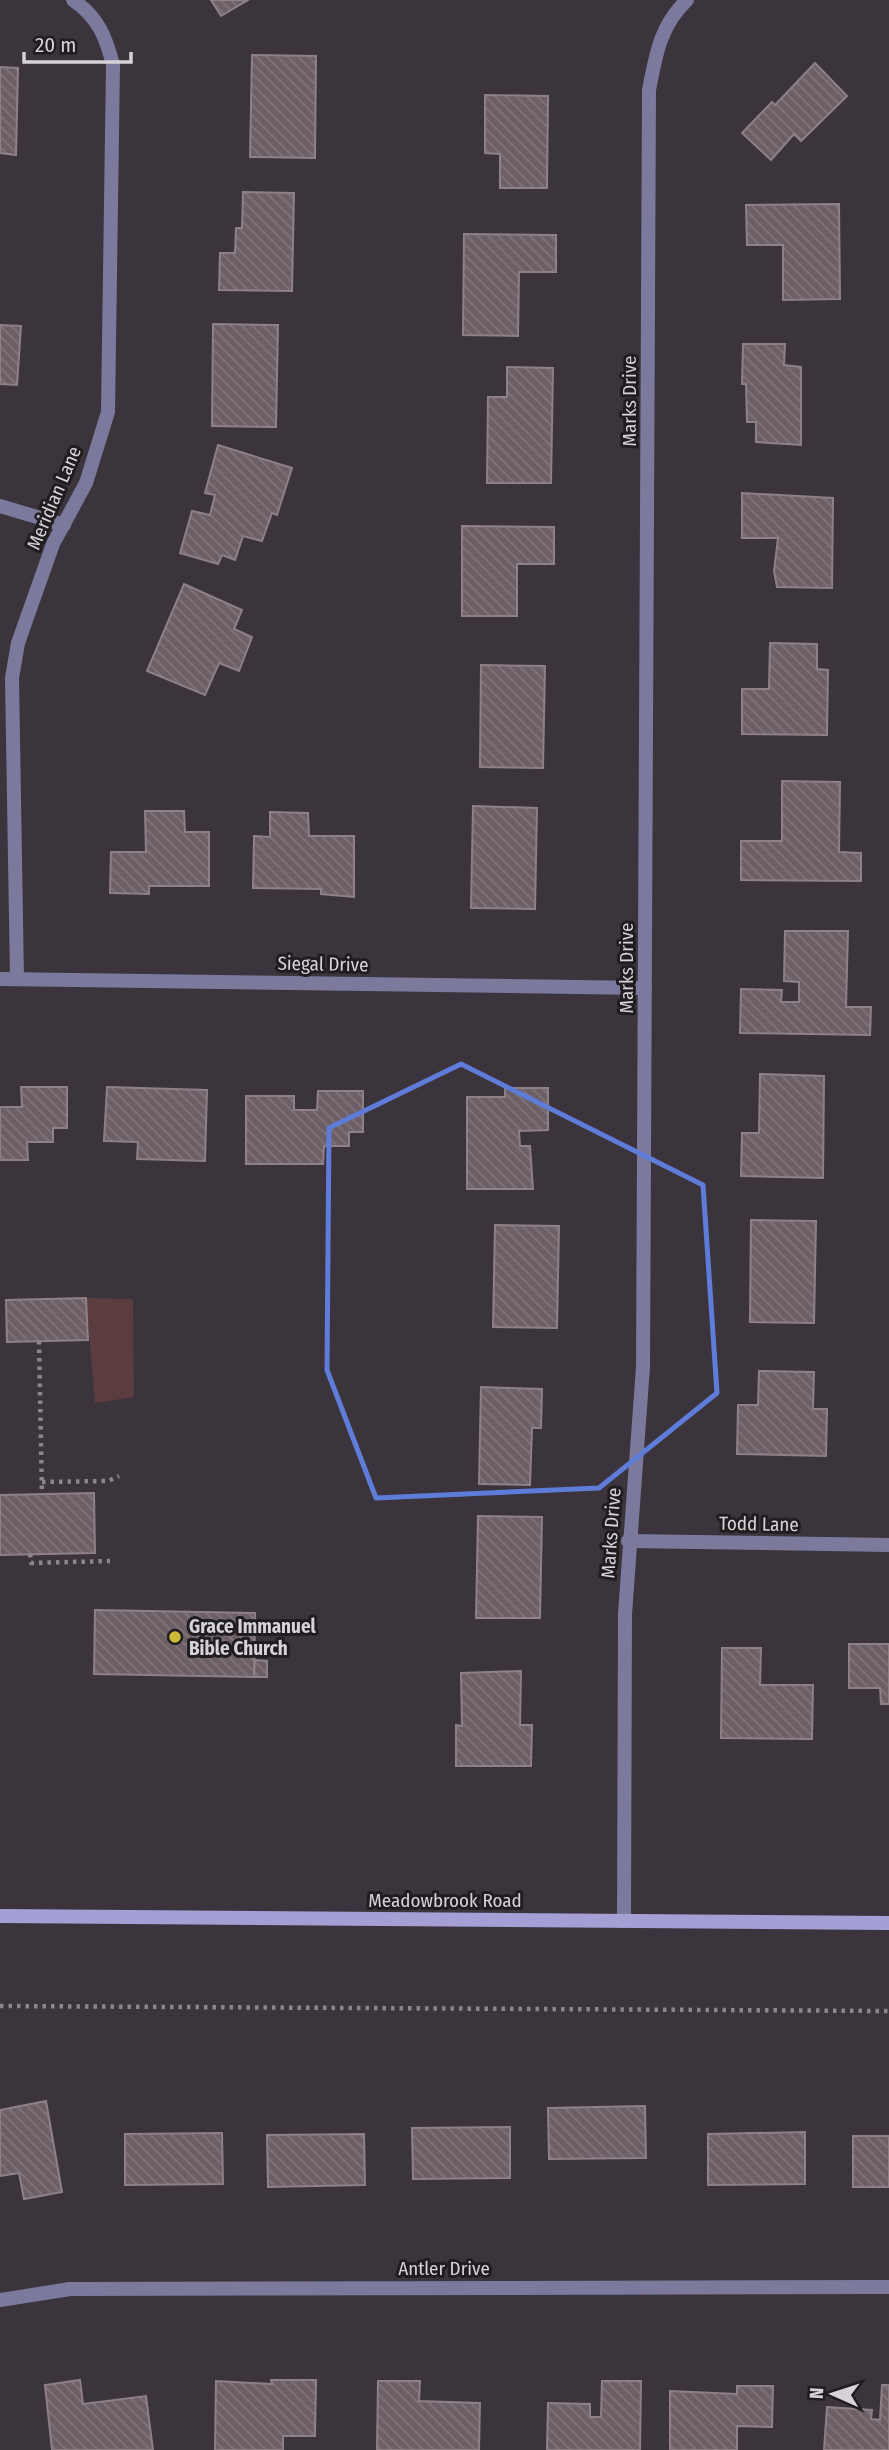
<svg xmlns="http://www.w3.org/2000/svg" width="889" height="2450" font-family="'Fira Sans Condensed',sans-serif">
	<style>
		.park { fill: #5c3d3f }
		.building { fill: url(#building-back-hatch); stroke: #8e8087; stroke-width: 2 }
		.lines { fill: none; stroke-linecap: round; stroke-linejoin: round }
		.path { stroke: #8b868d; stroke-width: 4.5; stroke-dasharray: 3.5 5; stroke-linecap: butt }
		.street { stroke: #7c7a9c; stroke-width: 14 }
		.secondary { stroke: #a49fd5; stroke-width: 14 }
		.marked { fill: none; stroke: #5e7cd8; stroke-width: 5; stroke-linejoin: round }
		.poi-dot { fill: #cdb938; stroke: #201d21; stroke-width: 2.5 }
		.labels { text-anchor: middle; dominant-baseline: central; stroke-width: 6; stroke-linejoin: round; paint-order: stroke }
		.street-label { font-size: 19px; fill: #d6d2d8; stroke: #201d21 }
		.poi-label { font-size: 19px; font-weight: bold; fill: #d6d2d8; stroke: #201d21; text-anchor: start }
	</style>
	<defs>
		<pattern id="building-back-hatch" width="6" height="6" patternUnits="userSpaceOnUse" patternTransform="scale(1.75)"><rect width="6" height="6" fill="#6c5f66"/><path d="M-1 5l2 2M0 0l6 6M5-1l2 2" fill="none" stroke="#80757b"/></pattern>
	</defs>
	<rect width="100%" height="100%" fill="#3b343d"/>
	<polygon class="park" points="86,1298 133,1299 134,1397 95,1403"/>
	<g class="building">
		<polygon points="211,0 248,0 221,16"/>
		<polygon points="252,55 316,56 315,158 250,157"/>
		<polygon points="815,63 847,96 801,141 794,134 771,160 742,133 772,102 775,105"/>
		<polygon points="0,67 18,68 16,155 0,153"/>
		<polygon points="485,95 548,96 547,188 500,188 500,154 485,153"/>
		<polygon points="243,192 294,193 292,291 219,290 220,253 235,253 236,228 242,228"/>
		<polygon points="839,204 840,299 783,300 783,245 747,245 746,205"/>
		<polygon points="464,234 556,235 556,272 519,272 518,336 463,335"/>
		<polygon points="213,324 278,325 276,427 212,426"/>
		<polygon points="0,325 21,326 17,385 0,384"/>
		<polygon points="743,344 785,344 784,365 801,367 801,445 756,442 756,422 747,422 746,384 742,384"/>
		<polygon points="507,367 553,368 551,483 487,483 488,397 507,397"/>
		<polygon points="218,445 292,468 277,515 272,513 262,541 243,536 235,560 222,555 218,564 180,553 192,511 210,515 215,495 205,493"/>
		<polygon points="742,493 833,498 832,588 777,587 774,571 778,538 742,538"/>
		<polygon points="462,526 554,527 554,564 517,564 517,616 462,616"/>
		<polygon points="184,584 242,610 234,629 252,637 239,671 219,663 205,695 147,671"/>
		<polygon points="770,643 817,644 817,669 828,670 827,735 742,734 742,689 769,689"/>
		<polygon points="481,665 545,666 543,768 480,767"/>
		<polygon points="782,781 840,782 839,852 861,853 861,881 741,880 741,841 782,841"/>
		<polygon points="473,806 537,808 535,909 471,908"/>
		<polygon points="145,811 184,811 185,832 209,832 209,886 149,886 149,894 110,893 111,852 146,852"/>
		<polygon points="270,812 308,813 309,836 354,836 354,897 321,894 321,889 253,888 254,836 270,837"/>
		<polygon points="785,931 848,931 846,1007 871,1007 870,1035 740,1033 741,989 782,990 781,1002 799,1002 799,982 784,981"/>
		<polygon points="760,1074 824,1076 823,1178 741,1176 742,1133 759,1133"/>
		<polygon points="21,1087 67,1087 67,1128 53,1128 53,1142 27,1142 28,1160 0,1160 0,1107 22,1107"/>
		<polygon points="107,1087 207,1090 205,1161 137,1159 138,1142 104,1141"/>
		<polygon points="505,1088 548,1088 548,1130 519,1131 520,1146 530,1146 533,1189 467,1189 467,1097 505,1097"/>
		<polygon points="318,1091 363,1091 363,1132 349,1132 349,1146 324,1146 323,1164 246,1164 246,1096 294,1096 294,1110 317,1110"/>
		<polygon points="751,1220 816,1221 814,1323 750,1322"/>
		<polygon points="495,1225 559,1226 557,1328 493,1327"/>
		<polygon points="86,1298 88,1340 7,1342 6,1300"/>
		<polygon points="759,1371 814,1372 813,1409 827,1409 826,1456 737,1454 738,1405 758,1405"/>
		<polygon points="481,1387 542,1389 541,1428 532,1428 530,1485 479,1484"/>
		<polygon points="94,1493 95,1553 0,1555 0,1495"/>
		<polygon points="478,1516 542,1517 540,1618 476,1618"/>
		<polygon points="95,1610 255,1613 254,1677 94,1674"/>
		<polygon points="849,1644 889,1644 889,1704 881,1704 880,1688 849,1688"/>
		<polygon points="722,1648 761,1648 760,1685 813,1685 812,1739 721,1738"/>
		<polygon points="255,1660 267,1661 267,1677 254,1677"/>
		<polygon points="521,1671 520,1725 532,1725 531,1766 456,1766 456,1725 462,1726 461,1673"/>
		<polygon points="46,2101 62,2192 24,2199 19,2173 0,2176 0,2110"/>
		<polygon points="645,2106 646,2158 549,2159 548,2108"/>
		<polygon points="510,2127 510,2178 413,2179 412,2128"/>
		<polygon points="805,2132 805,2184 708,2185 708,2134"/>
		<polygon points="222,2133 223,2184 125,2185 125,2134"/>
		<polygon points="364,2134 365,2185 268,2187 267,2135"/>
		<rect x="853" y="2136" width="36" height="51"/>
		<polygon points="80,2380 83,2404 146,2396 153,2450 52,2450 45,2385"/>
		<polygon points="271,2380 316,2380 315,2436 283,2436 283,2450 215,2450 216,2381 272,2384"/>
		<polygon points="378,2381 420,2381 419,2401 480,2403 479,2450 377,2450"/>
		<polygon points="602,2381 641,2381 640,2450 547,2450 548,2403 590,2404 590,2417 601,2417"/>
		<polygon points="882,2385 889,2385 889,2450 824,2450 827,2407 872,2410 871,2419 880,2420"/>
		<polygon points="737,2386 773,2386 772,2427 737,2426 737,2450 670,2450 670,2391 737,2394"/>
	</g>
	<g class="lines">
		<g class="path">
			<polyline points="39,1341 42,1495"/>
			<polyline points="42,1482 108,1481 119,1476"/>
			<polyline points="30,1554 31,1563 110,1561"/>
			<polyline points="0,2006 889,2011"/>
		</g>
		<g class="street">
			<polyline points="0,506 64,525"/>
			<polyline points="0,979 645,988"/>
			<path d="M17,979L12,678L18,643L53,544L86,483L108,412L113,65C106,37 98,17 73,0"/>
			<polyline points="628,1541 889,1545"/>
			<path d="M624,1921L625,1614L643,1367L649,90C656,54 660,26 687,0"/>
			<polyline points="0,2300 70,2289 889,2287"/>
		</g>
		<polyline class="secondary" points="0,1916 889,1923"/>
	</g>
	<path class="marked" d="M461,1064L703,1185L717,1393L599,1488L376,1498L327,1370L329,1128Z"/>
	<circle class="poi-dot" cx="175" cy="1637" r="7"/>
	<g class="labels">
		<g class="street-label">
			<text transform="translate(629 401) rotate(-90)">Marks Drive</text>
			<text transform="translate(54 498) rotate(-67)">Meridian Lane</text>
			<text transform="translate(323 964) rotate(1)">Siegal Drive</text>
			<text transform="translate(626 968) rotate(-90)">Marks Drive</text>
			<text transform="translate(759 1524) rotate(1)">Todd Lane</text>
			<text transform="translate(611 1533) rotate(-86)">Marks Drive</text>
			<text x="445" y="1900">Meadowbrook Road</text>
			<text x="444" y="2268">Antler Drive</text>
		</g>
		<g class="poi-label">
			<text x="189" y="1626">Grace Immanuel<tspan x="189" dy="22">Bible Church</tspan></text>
		</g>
	</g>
	<g transform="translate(833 2394) rotate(273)" stroke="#201d21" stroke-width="5" paint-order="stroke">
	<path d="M0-5L12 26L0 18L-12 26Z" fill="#d6d2d8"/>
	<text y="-10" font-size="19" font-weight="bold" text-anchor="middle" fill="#d6d2d8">N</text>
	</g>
	<path d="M24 52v10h107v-10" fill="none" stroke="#d6d2d8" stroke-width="3.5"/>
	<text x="35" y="52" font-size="21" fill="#d6d2d8" stroke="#201d21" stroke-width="5" paint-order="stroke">20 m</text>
</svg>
